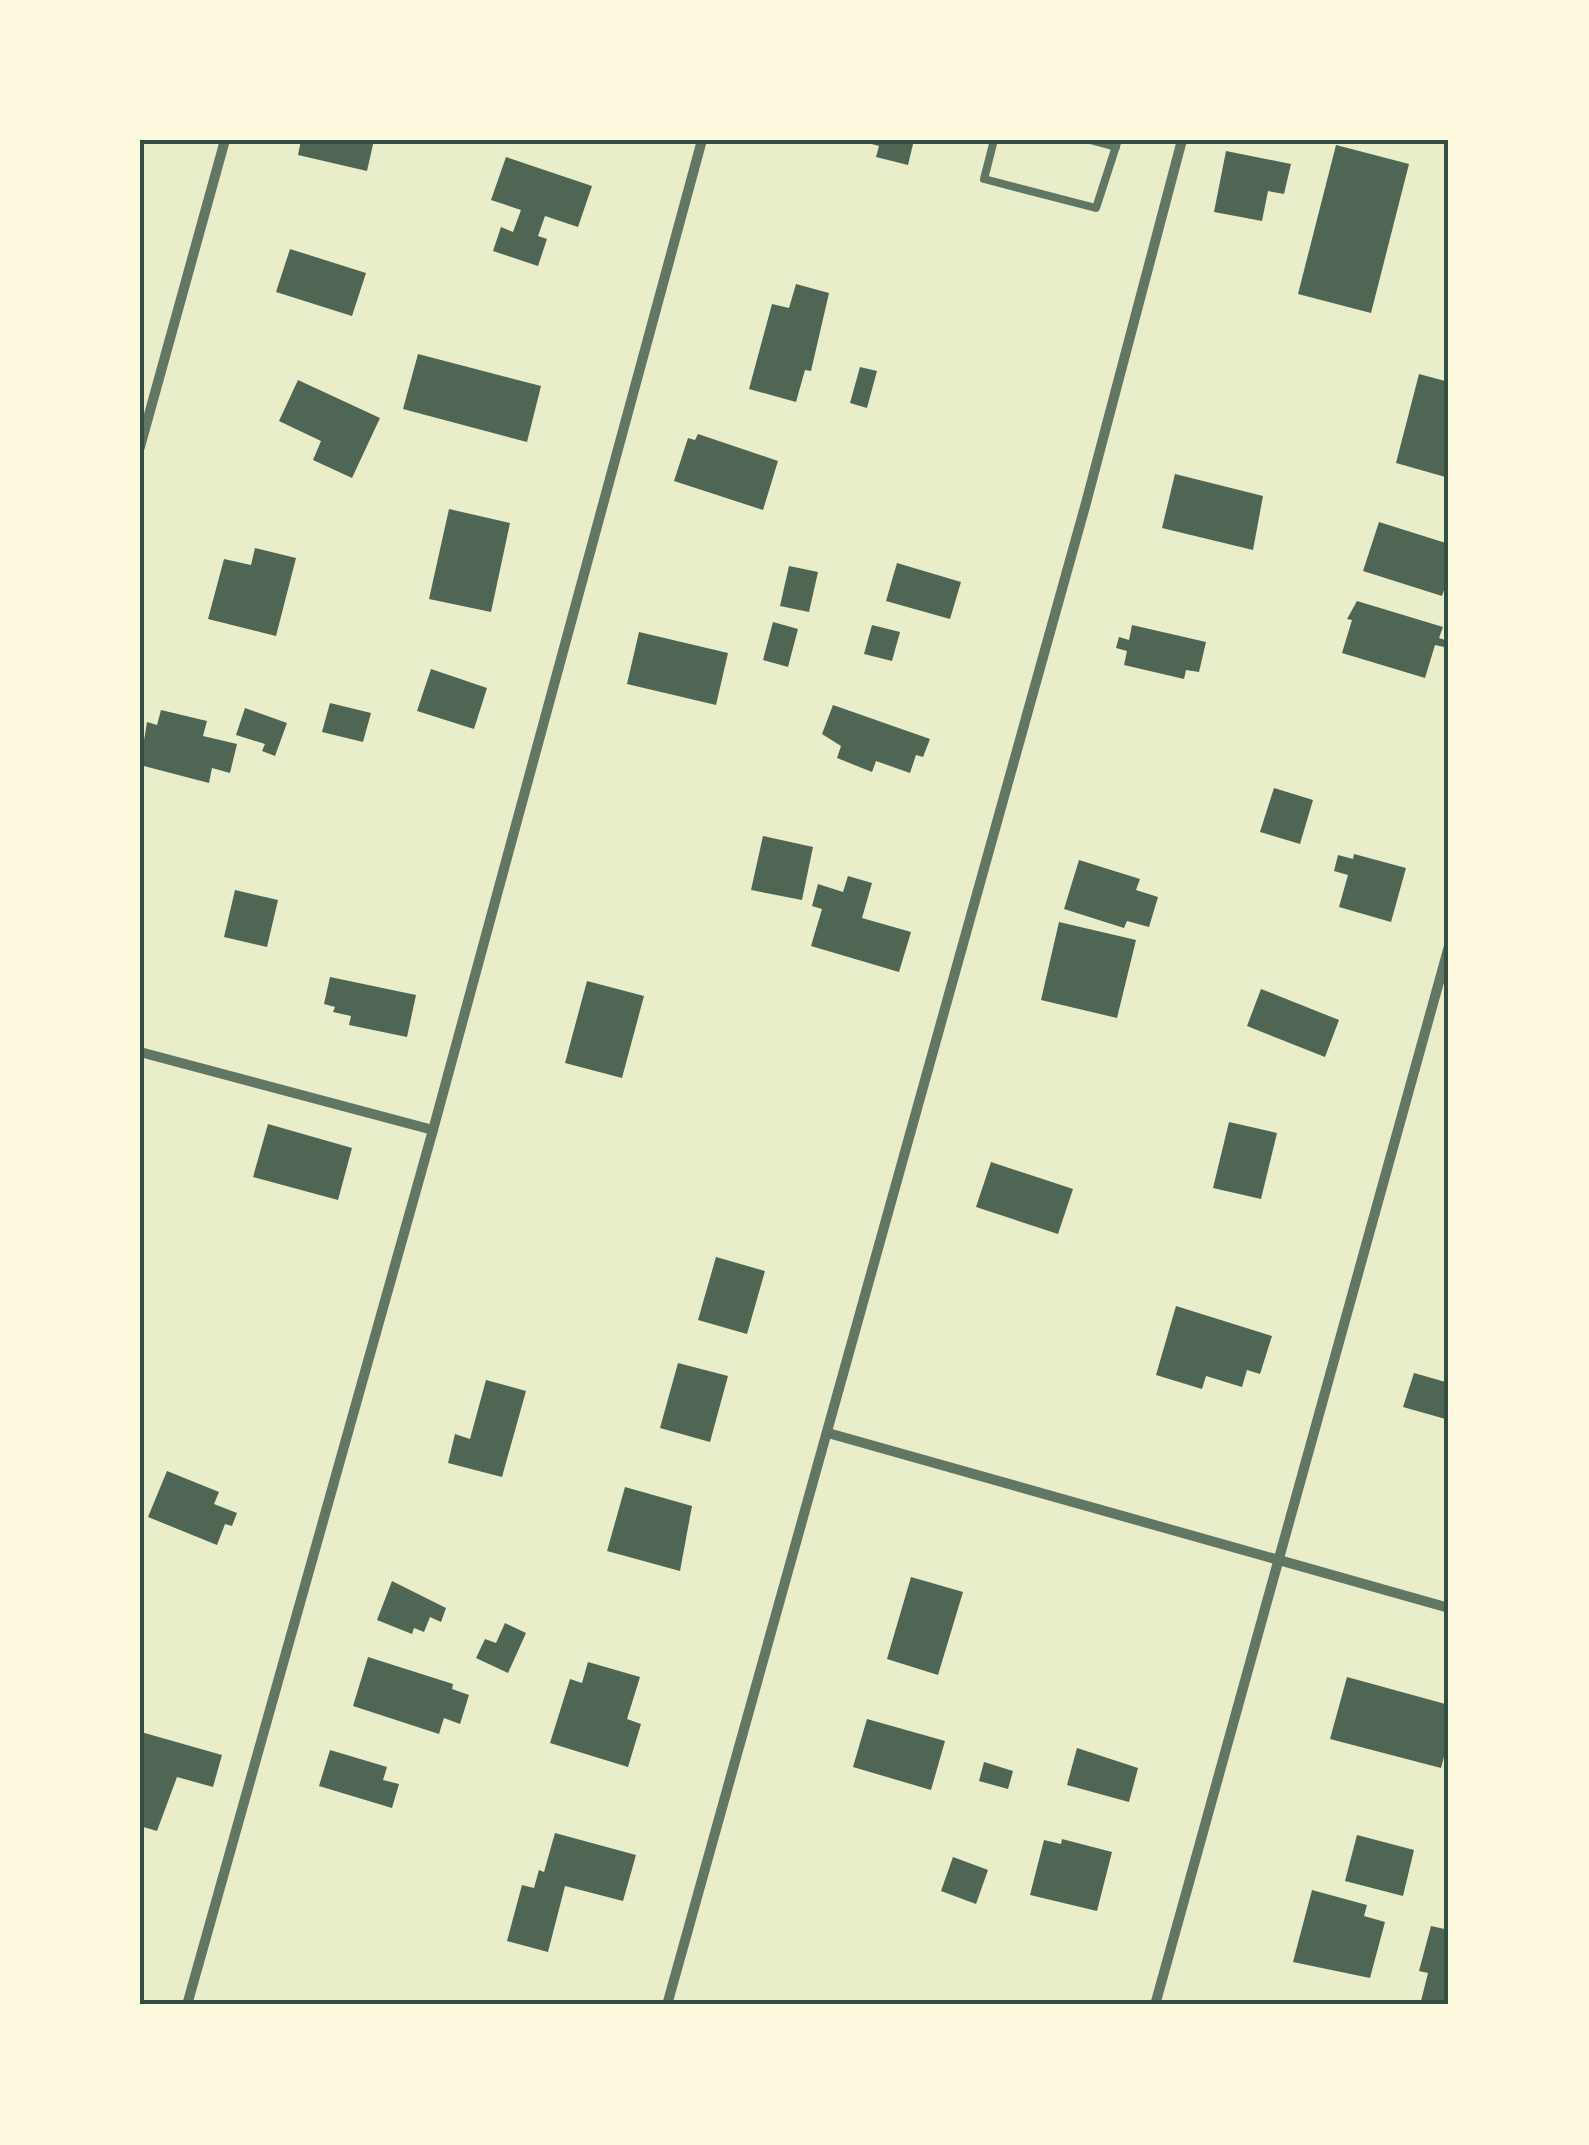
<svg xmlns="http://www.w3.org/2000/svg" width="1589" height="2145" font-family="Poppins,sans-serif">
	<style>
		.building { fill: #4f6655 }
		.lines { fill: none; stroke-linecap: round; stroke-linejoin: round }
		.service { stroke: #617663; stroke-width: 8 }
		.minor { stroke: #617663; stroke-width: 10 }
		.neatline { fill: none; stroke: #344e41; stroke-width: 4 }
	</style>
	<rect width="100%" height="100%" fill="#e9edc9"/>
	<g class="building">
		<polygon points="301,140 374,140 367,171 298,155"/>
		<polygon points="914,140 908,165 876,157 879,146 860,141"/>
		<polygon points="1336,145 1409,164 1371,313 1298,294"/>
		<polygon points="1226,151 1291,164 1284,194 1268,191 1262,221 1214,212"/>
		<polygon points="506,157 592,186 578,227 545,216 538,236 547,239 538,266 493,251 501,227 513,232 521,210 491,200"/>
		<polygon points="290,249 366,273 352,316 276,292"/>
		<polygon points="796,284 829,293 811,371 805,370 796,402 749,389 772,304 789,308"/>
		<polygon points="418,354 541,386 527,442 403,409"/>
		<polygon points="860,367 877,371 867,408 850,403"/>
		<polygon points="1419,374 1449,382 1449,478 1396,463"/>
		<polygon points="298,380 380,418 352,478 313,460 321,441 279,421"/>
		<polygon points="698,434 778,461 763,510 674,481 688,438 695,440"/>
		<polygon points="1175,474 1263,496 1253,550 1162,528"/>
		<polygon points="449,509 510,523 491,612 429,599"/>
		<polygon points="1379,522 1449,544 1449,575 1442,596 1363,571"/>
		<polygon points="255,548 296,558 276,636 208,619 224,559 251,565"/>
		<polygon points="897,563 961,582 950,619 886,601"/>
		<polygon points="789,566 818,572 809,612 780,606"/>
		<polygon points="1357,601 1443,627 1439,638 1445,640 1444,647 1435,645 1425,678 1342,653 1352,620 1347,619"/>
		<polygon points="773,622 798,629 788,667 763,660"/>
		<polygon points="872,625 900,632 892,661 864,654"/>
		<polygon points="1132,625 1206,642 1199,672 1186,670 1184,679 1124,665 1127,651 1116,648 1119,637 1129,640"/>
		<polygon points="639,632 728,653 716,705 627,684"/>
		<polygon points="431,669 487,688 474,729 417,711"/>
		<polygon points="330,703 371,713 363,742 322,732"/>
		<polygon points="833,705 930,739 923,757 916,755 910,773 876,761 872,772 837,758 841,746 822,734"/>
		<polygon points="245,708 287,723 275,756 262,751 265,744 236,735"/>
		<polygon points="161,710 207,721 203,736 237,744 230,773 212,768 209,783 140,765 147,722 157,725"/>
		<polygon points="1274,788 1313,800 1300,844 1260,832"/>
		<polygon points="763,836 813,847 802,900 751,890"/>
		<polygon points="1354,854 1406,868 1391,922 1339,907 1348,875 1334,871 1338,855 1353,859"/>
		<polygon points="1079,860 1140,879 1136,890 1158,897 1149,927 1127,921 1124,928 1064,909"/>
		<polygon points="848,876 872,883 862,918 911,932 899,972 811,946 822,909 812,906 818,884 843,892"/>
		<polygon points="235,890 278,900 267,947 224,937"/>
		<polygon points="1059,922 1136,940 1117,1018 1041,1000"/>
		<polygon points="330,977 416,995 407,1037 349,1025 351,1016 333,1012 335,1007 324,1004"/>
		<polygon points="587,981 644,996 622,1078 565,1063"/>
		<polygon points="1261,989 1339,1020 1325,1057 1247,1026"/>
		<polygon points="1229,1122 1277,1133 1261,1199 1213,1188"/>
		<polygon points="268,1124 352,1148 338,1200 253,1177"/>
		<polygon points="991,1162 1073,1189 1058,1234 976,1207"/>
		<polygon points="716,1257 765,1271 747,1334 698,1320"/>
		<polygon points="1176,1306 1272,1336 1260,1374 1247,1370 1242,1387 1206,1376 1202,1389 1156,1375"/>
		<polygon points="678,1363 728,1376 710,1442 660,1428"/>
		<polygon points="1414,1373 1449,1383 1449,1420 1403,1407"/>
		<polygon points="486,1380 526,1391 502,1477 448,1463 455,1434 470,1439"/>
		<polygon points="167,1471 219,1492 214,1504 237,1513 232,1526 225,1524 217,1545 148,1517"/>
		<polygon points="625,1487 692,1506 680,1571 607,1551"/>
		<polygon points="911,1577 963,1592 938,1675 887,1659"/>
		<polygon points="392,1581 446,1608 441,1622 430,1617 424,1632 414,1628 412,1634 377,1620"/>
		<polygon points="505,1623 526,1633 508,1673 476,1658 485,1639 496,1643"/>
		<polygon points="368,1657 453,1684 452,1689 469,1695 460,1724 444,1718 439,1734 353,1706"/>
		<polygon points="588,1662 640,1677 627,1719 641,1724 628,1767 550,1743 570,1679 582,1683"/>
		<polygon points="1347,1677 1449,1705 1449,1738 1441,1768 1330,1739"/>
		<polygon points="867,1719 945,1741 931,1790 853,1767"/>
		<polygon points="141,1732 222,1755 213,1787 177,1777 157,1831 140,1826"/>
		<polygon points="1077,1748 1138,1768 1129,1802 1067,1785"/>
		<polygon points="330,1750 387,1767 383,1780 399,1784 392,1808 319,1786"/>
		<polygon points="984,1762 1013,1771 1008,1789 979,1781"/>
		<polygon points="555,1833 636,1855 623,1901 565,1886 548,1952 507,1941 522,1885 534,1888 539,1870 544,1872"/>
		<polygon points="1357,1835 1414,1850 1403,1896 1345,1881"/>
		<polygon points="1062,1839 1112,1852 1097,1911 1030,1895 1044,1840 1061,1844"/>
		<polygon points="953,1857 988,1870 976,1904 941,1891"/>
		<polygon points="1312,1890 1367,1905 1364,1916 1385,1922 1370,1978 1293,1962"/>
		<polygon points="1431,1926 1449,1930 1449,2005 1420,2005 1428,1973 1419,1971"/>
	</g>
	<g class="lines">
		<g class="service">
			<polyline points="994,140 984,179 1096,208 1118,140"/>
			<polyline points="1090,140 1116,147"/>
		</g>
		<g class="minor">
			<polyline points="140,447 225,140"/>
			<polyline points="140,1052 433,1130"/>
			<polyline points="828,1433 1449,1608"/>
			<polyline points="187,2005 433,1130 702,140"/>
			<polyline points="667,2005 1086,503 1182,140"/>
			<polyline points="1155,2005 1449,946"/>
		</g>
	</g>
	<rect width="1589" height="2145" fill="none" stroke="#fefae0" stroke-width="285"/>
	<rect x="142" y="142" width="1304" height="1860" class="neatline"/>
</svg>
